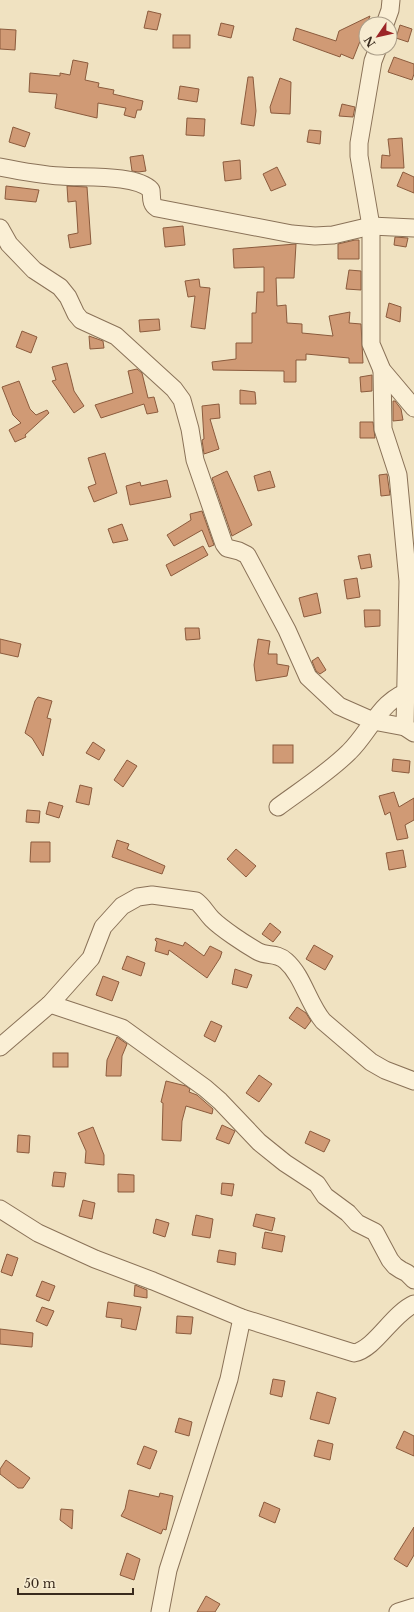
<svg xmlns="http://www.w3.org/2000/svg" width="414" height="1612" font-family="'Libre Baskerville',serif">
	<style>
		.building { fill: #d09a75; stroke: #8b5b3d }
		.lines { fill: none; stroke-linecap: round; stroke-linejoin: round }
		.minor-casing { stroke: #8a7258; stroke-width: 19 }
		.minor { stroke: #faefd5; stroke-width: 17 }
	</style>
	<rect width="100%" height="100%" fill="#f0e2c1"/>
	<g class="building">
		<polygon points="148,11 161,14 157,30 144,28"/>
		<polygon points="370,16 353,59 341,54 340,57 293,40 296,28 336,41 339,31"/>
		<polygon points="221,23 234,26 231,38 218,35"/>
		<polygon points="400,25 412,29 408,42 396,38"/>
		<polygon points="0,29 16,30 15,50 0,49"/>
		<rect x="173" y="35" width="17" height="13"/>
		<polygon points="394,57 414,64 414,74 412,80 388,72"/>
		<polygon points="73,60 88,63 85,80 99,83 98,87 114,90 113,94 143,101 141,110 137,110 135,118 124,115 126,108 98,103 97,118 55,108 57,94 29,92 30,73 60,76 60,73 70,75"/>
		<polygon points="248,77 253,77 256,111 254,126 241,124"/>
		<polygon points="280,78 291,82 290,114 271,113 270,107"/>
		<polygon points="180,86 199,89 197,102 178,99"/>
		<polygon points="342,104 355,107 353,117 339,116"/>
		<polygon points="187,118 205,119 204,136 186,135"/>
		<polygon points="13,127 30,133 25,147 9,142"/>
		<polygon points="309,130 321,131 320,144 307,142"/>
		<polygon points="402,138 404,168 381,168 382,155 390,156 388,139"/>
		<polygon points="143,155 146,171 138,172 132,171 130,157"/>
		<polygon points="240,160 241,179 225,181 223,162"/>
		<polygon points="277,167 286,185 271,191 263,174"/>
		<polygon points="403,172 414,177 414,193 397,186"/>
		<polygon points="6,186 39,190 36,202 5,199"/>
		<polygon points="67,186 87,187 91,244 70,248 68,235 78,233 76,201 68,202"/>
		<polygon points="183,226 185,245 165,247 163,228"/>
		<polygon points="395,237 408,238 406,247 394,245"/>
		<polygon points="355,240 359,240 359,259 338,259 338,244"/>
		<polygon points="296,244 294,278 276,278 277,306 286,305 287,323 302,324 302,333 333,336 329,316 350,312 349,323 361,324 363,363 349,363 349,358 306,354 306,360 296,360 296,382 284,382 284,371 213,370 212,362 236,359 236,343 252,343 252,313 256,313 257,292 264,292 264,267 234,268 233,249"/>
		<polygon points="349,270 361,271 361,290 346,289"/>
		<polygon points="199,279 200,287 210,288 205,329 191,327 195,296 188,297 185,281"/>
		<polygon points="389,303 401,307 400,322 386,317"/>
		<polygon points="159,319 160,330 140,332 139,320"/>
		<polygon points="22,331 37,337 31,353 16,347"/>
		<polygon points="89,336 103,341 104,348 90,349"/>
		<polygon points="67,363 74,391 84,406 74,413 52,381 56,380 52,367"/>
		<polygon points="137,369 142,373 148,398 154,397 158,412 147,414 144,404 101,418 95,405 133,393 128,371"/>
		<polygon points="372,375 372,391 361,392 360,377"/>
		<polygon points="19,381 30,409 36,415 47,410 49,413 25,435 26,437 15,442 9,430 21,423 13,415 2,387"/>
		<polygon points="240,390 255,392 256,404 240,404"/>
		<polygon points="393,401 395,401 401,409 403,420 393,421"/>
		<polygon points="219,404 220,418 210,419 219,449 204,454 202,440 204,439 202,406"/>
		<polygon points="360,422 373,422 375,438 360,438"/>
		<polygon points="105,453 117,493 94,502 88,487 96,484 88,458"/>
		<polygon points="227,471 252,525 232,536 212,478"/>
		<polygon points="270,471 275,487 258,491 254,476"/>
		<polygon points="387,474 390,495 381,496 379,475"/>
		<polygon points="167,480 171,497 130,505 126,486 140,482 141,486"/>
		<polygon points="202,511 214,545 209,547 202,530 174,546 167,535 191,520 190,514"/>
		<polygon points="122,524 128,540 113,543 108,529"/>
		<polygon points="203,546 208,555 171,576 166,565"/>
		<polygon points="370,554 372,567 361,569 358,556"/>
		<polygon points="357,578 360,597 347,599 344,580"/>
		<polygon points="317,593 321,613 304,617 299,598"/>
		<polygon points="364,610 380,610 380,626 365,627"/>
		<polygon points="185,628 199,628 200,639 186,640"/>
		<polygon points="0,639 21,644 18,657 0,653"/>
		<polygon points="258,639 270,641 268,654 277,654 277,664 289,666 287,676 256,681 254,665"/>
		<polygon points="318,657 326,670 320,674 316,671 312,661"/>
		<polygon points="38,697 52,701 47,718 51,719 43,756 32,738 25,733 35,701"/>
		<polygon points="93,742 105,750 99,760 86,753"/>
		<rect x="273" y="745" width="20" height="18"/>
		<polygon points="393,759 410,761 409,773 392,771"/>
		<polygon points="127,760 137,766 123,787 114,780"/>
		<polygon points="80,785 92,788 89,805 76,802"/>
		<polygon points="394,792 399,807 414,798 414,820 405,825 408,838 397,840 390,812 385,815 379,796"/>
		<polygon points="49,802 63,806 59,818 46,814"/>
		<polygon points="27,810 40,811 39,823 26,822"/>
		<polygon points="117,840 129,844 127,849 165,866 162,874 112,857"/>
		<polygon points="31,842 50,842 50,862 30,862"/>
		<polygon points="236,849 256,866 246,877 227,859"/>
		<polygon points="403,850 406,867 389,870 386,853"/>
		<polygon points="270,923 281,932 273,942 262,934"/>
		<polygon points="156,938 183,946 185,942 204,956 210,946 222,952 220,958 207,978 169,950 168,955 155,951 157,942 155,940"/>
		<polygon points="314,945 333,956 325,970 306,959"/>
		<polygon points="127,956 145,963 141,976 122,969"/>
		<polygon points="235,969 252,975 247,988 232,984"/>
		<polygon points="103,976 119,982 112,1001 96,995"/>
		<polygon points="297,1007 306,1013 311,1021 305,1029 289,1018"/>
		<polygon points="211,1021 222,1026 215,1042 204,1036"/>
		<polygon points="117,1037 127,1044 122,1056 121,1076 106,1076 107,1060"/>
		<rect x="53" y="1053" width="15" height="14"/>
		<polygon points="259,1075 272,1084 259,1102 246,1093"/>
		<polygon points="166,1081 186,1086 190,1089 189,1092 197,1095 213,1109 212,1114 186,1106 182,1121 181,1141 162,1140 163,1103 161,1102"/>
		<polygon points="222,1125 235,1131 229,1144 216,1139"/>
		<polygon points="93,1127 104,1155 104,1165 85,1163 86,1151 78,1133"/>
		<polygon points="310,1131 330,1140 324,1152 305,1143"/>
		<polygon points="18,1135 30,1136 29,1153 17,1152"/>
		<polygon points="54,1172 66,1173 64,1187 52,1186"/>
		<polygon points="118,1174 134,1175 134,1192 118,1192"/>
		<polygon points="222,1183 234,1184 232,1196 221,1194"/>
		<polygon points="83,1200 95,1203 92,1219 79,1216"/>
		<polygon points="256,1214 275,1218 272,1231 253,1226"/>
		<polygon points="196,1215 213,1219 210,1238 192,1235"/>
		<polygon points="156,1219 169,1223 165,1237 153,1233"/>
		<polygon points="265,1232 285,1236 282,1252 262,1248"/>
		<polygon points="219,1250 236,1253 235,1265 217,1262"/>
		<polygon points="7,1254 18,1258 12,1276 1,1272"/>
		<polygon points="42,1281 55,1286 49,1301 36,1296"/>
		<polygon points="135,1285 147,1290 147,1298 134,1296"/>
		<polygon points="108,1302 141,1307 136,1330 121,1327 122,1319 106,1317"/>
		<polygon points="42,1307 54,1311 47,1326 36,1321"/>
		<polygon points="177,1316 193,1317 191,1334 176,1333"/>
		<polygon points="0,1329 33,1333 32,1347 0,1344"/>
		<polygon points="273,1379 285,1381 282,1397 270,1394"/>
		<polygon points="317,1392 336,1398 329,1424 310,1419"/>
		<polygon points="179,1418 192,1422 189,1436 175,1432"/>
		<polygon points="404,1431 414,1436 414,1456 396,1448"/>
		<polygon points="318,1440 333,1444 330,1460 314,1456"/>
		<polygon points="144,1446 157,1451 150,1469 137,1464"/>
		<polygon points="6,1460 30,1478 23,1488 18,1488 0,1474 0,1469"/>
		<polygon points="129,1490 159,1497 160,1493 173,1496 166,1530 163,1529 161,1534 121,1516 125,1509"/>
		<polygon points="264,1502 280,1509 275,1523 259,1516"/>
		<polygon points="61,1509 73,1510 72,1529 60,1520"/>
		<polygon points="414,1527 414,1555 407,1567 394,1559"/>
		<polygon points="127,1553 140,1559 134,1580 120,1575"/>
		<polygon points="206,1596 220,1604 215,1612 197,1612"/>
	</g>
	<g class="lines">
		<g class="minor-casing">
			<g id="minor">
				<polyline points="385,24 390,10 391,0"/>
				<polyline points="378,48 373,61 359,143 359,156 371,226 371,344 382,370 414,408"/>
				<path d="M0,167C20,171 41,175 61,176C83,178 136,174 151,190C152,197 150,204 157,208L292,234L315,236L333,235L371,226L414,228"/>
				<polyline points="0,228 9,244 34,270 60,287 68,297 76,314 81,320 116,336 174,389 182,400 190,429 195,460 224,544 227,548 239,551 247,555 287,630 308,677 339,706 373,721 405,727 414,733"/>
				<polyline points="382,370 383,429 398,475 408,581 405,727"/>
				<path d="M278,807C301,790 329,772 349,752C371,731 381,697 414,690"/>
				<polyline points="50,1004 122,1028 205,1088 220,1101 259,1142 285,1163 317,1184 325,1196 348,1213 357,1223 375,1232 390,1260 395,1266 401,1270 407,1273 414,1280"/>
				<path d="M0,1047L50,1004L91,958L103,927L122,906L138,897L152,895L196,901C203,906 206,913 212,919C222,929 245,944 257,951C267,957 276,952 286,961C303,976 308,1003 323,1021L371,1062L385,1070L414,1081"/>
				<path d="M0,1209L38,1233L95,1259L153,1281L242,1318L354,1353C375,1349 392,1314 414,1304"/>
				<polyline points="160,1612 168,1570 229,1379 242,1318"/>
				<polyline points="398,1612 414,1607"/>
			</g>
		</g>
		<use href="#minor" class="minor"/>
	</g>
	<g transform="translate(378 36) rotate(236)"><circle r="19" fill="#f7ecd1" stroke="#ab9e89"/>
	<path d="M0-3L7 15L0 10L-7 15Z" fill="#9c2527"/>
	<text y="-6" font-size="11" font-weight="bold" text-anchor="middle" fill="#392a1d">N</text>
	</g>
	<path d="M18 1588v6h115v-6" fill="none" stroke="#392a1d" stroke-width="2"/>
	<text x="24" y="1588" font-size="12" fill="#392a1d" stroke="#f7ecd1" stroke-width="3" paint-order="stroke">50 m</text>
</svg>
